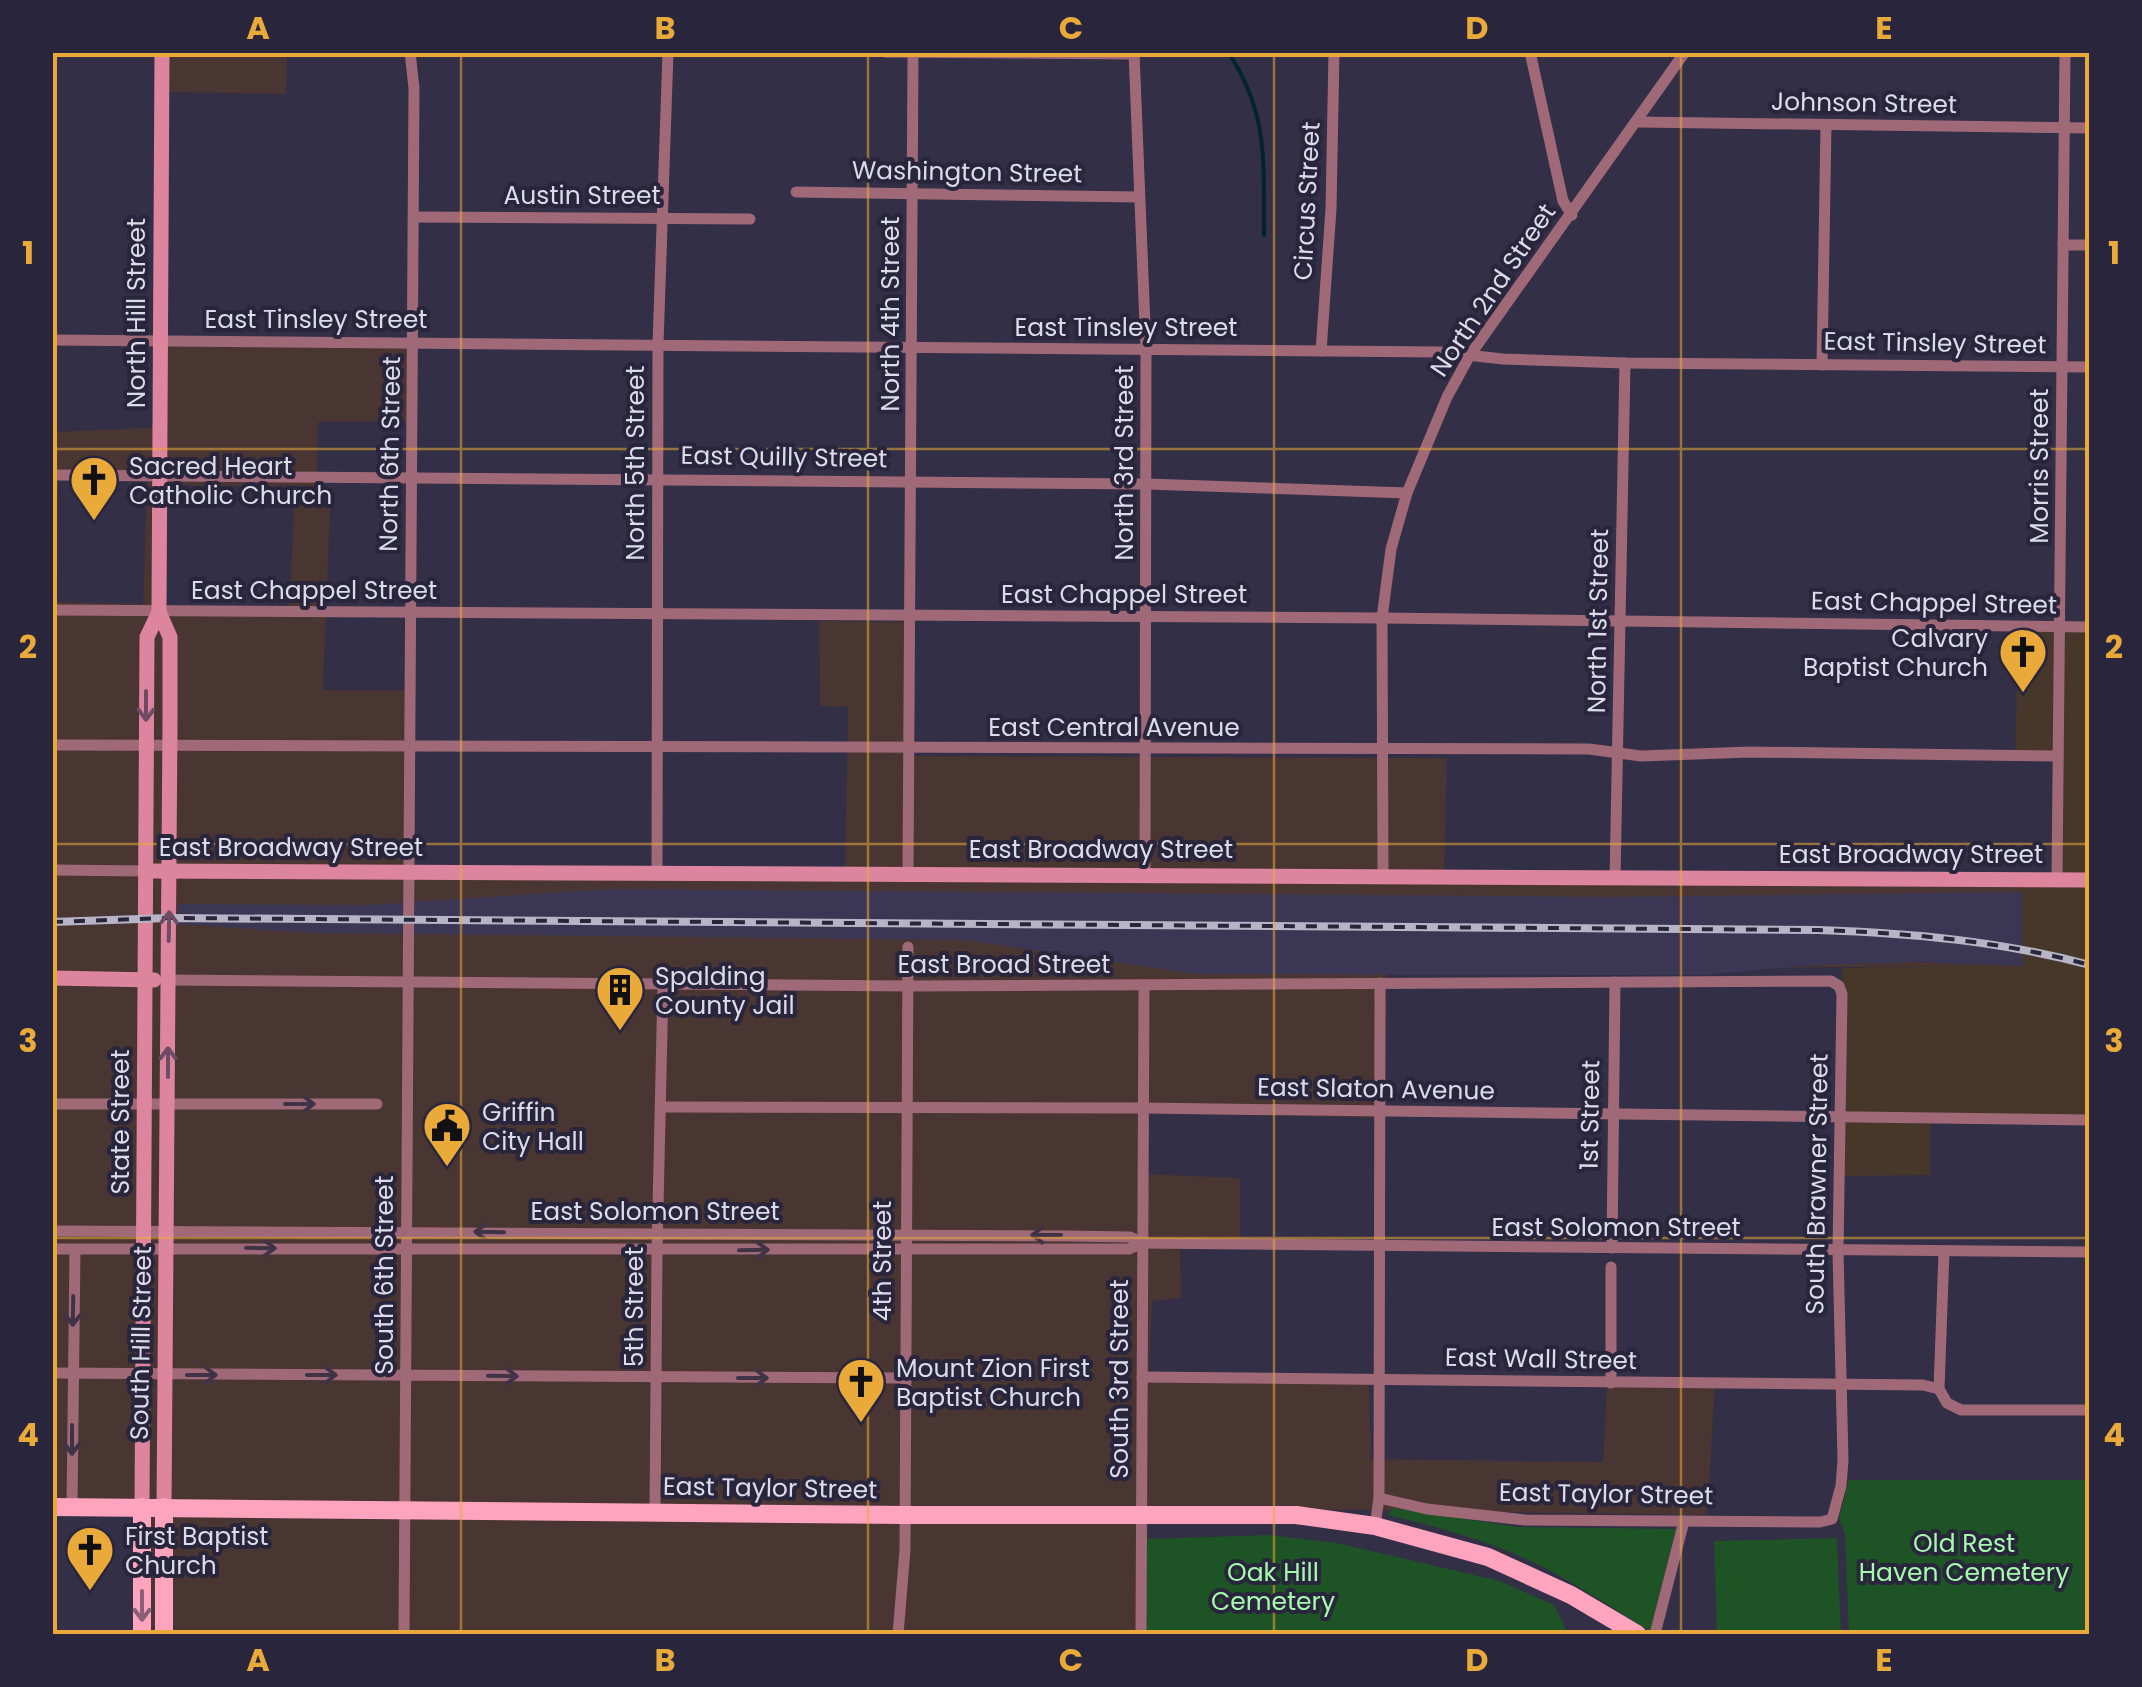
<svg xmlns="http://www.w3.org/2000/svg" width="2142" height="1687" font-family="Poppins,sans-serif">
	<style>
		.commercial { fill: #493532; fill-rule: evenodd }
		.industrial { fill: #46372a }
		.built { fill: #3a3654 }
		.green { fill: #1d5325 }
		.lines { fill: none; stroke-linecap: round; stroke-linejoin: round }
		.stream { stroke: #02252d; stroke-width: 4 }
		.street { stroke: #a06978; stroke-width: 11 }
		.secondary { stroke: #dd859f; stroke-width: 15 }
		.primary { stroke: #ffa4be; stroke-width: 18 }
		.rail-casing { stroke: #b6b4c5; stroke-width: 8 }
		.rail { stroke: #28253c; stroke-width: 4; stroke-dasharray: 11; stroke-linecap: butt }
		.oneway { stroke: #704b64 }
		.oneway2 { stroke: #403348 }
		.oneway3 { stroke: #895e76 }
		.grid { fill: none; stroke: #eaaa39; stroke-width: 2.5; stroke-opacity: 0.55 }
		.labels { text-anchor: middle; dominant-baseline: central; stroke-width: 8; stroke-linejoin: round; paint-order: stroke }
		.street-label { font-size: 25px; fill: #dcdbea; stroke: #28253c }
		.poi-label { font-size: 25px; fill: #dcdbea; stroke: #28253c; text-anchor: start }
		.park-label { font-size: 25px; fill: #a6faac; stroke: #28253c }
		.neatline { fill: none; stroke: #eaaa39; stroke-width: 4 }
		.grid-label { font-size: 32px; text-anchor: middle; font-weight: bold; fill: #eaaa39 }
	</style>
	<rect width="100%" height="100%" fill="#322f47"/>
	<g class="commercial">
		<polygon points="158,53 287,53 286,94 158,92"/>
		<path d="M163,343L417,345L416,422H318L316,486H331L323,690H414L411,872L845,874L848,707L820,706L819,621L914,622V756L1447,758L1444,877L2016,883L2018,965L1387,972L1385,1118L1147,1113L1145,1174L1240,1178V1243L1180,1244L1181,1298L1152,1301L1149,1381L1369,1384L1371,1459L1603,1462L1607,1385L1715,1386L1707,1515L1148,1507L1146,1634H146L144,1505H53L54,432L163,427ZM58,480L147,481L143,604L57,602ZM161,485L295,487L289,615L155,611Z"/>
	</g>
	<polygon class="industrial" points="2089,628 2089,1121 1930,1121 1930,1175 1841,1176 1842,968 2018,964 2016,883 2054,882 2055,758 2015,755 2019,630"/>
	<polygon class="built" points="610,889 1607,897 2022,892 2023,966 1913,962 1817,965 1703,975 1197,974 967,940 315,933 178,924 178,904 370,905"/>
	<g class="green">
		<polygon points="1849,1480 2089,1480 2089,1634 1849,1634 1845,1534 1839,1519"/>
		<path d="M1393,1508L1518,1527L1676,1529L1650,1631C1608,1605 1567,1577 1522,1557C1479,1538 1433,1526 1388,1515Z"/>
		<polygon points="1268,1535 1337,1543 1500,1581 1554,1605 1568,1634 1146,1634 1147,1539"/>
		<polygon points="1837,1538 1841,1634 1717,1634 1714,1541"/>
	</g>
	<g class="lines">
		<path class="stream" d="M1228,52C1270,115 1263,164 1264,235"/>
		<g class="street">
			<polyline points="885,52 1134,54"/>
			<polyline points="1134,52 1146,350 1145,874"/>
			<polyline points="1530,52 1563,201 1572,215"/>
			<polyline points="1639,122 2090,128"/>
			<polyline points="796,192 1138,197"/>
			<polyline points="414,217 750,219"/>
			<polyline points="2063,245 2090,245"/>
			<polyline points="52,340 1440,352 1503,359 1625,363 2090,367"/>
			<polyline points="1321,351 1331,209 1334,52"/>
			<polyline points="1822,365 1826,125"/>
			<polyline points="52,475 1147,484 1407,493"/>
			<polyline points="52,610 1382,618 2090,627"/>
			<polyline points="52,745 1589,749 1641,756 1750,752 2058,756"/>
			<polyline points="52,870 145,871"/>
			<polyline points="657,873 658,344 668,52"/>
			<polyline points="908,873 913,55"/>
			<polyline points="1383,876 1382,618 1391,549 1407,493 1447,397 1470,355 1685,52"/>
			<polyline points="1615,879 1625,363"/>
			<polyline points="2057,879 2065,52"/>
			<polyline points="168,980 907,986 1831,981 1839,986 1842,994 1838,1252 1843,1460 1841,1486 1832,1519 1820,1522 1525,1520 1427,1509 1379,1498"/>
			<polyline points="52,1104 377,1104"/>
			<polyline points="662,1107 1143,1108 2090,1120"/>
			<polyline points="52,1231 1067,1236 1130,1237 1142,1243 2090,1252"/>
			<polyline points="1612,1248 1615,982"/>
			<polyline points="52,1249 1129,1249 1142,1243"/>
			<polyline points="52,1373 906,1378"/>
			<polyline points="1142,1377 1923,1385 1939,1389"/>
			<polyline points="1611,1383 1611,1267"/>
			<polyline points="1939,1389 1947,1403 1961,1410 2090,1410"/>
			<polyline points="1939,1389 1944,1252"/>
			<polyline points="72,1507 75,1249"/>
			<polyline points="655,1511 657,1251 663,985"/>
			<polyline points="1375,1526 1379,1498 1380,983"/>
			<polyline points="404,1634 414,88 410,52"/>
			<polyline points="898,1634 905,1550 908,947"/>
			<polyline points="1141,1634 1144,986"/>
			<polyline points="1655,1634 1684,1521"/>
		</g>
		<g class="secondary">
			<polyline points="162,52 159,612 170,637 170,724 164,1507"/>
			<polyline points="145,871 2090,880"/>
			<polyline points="52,978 154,980"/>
			<polyline points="142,1507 147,637 159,612"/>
		</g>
		<g class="primary">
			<polyline points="52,1507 905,1515 1296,1515 1375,1526 1488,1557 1571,1595 1637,1634"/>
			<polyline points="142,1507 142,1634"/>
			<polyline points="164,1507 164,1634"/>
		</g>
		<g class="rail-casing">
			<path id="rail" d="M52,922L169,918L1818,930C1911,933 2000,941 2090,965"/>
		</g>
		<use href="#rail" class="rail"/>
	</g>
	<defs><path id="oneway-shaft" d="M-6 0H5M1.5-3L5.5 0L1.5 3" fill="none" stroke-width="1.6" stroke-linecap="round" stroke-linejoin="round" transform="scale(2.5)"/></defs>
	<g class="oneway">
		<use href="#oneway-shaft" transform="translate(146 706) rotate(90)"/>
		<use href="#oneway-shaft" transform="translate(169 926) rotate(-89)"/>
		<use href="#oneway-shaft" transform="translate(168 1062) rotate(-90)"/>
	</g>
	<g class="oneway2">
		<use href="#oneway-shaft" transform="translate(300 1104)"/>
		<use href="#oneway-shaft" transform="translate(489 1232) rotate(-179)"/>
		<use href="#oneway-shaft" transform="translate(1046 1235) rotate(-180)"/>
		<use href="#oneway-shaft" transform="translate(261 1248) rotate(1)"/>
		<use href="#oneway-shaft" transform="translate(754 1250) rotate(-1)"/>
		<use href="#oneway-shaft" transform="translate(73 1311) rotate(91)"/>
		<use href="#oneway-shaft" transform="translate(202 1375)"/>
		<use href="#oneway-shaft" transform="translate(322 1375)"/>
		<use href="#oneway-shaft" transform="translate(503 1376) rotate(1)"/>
		<use href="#oneway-shaft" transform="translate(753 1378)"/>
		<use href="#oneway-shaft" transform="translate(72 1440) rotate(90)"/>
	</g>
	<use class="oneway3" href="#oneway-shaft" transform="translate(142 1606) rotate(90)"/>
	<path class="grid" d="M461,52V1634M868,52V1634M1274,52V1634M1681,52V1634M52,449H2090M52,844H2090M52,1238H2090"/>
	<defs>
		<g id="church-pin" transform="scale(2.5)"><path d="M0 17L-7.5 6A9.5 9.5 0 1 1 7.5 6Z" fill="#eaaa39" stroke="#28253c"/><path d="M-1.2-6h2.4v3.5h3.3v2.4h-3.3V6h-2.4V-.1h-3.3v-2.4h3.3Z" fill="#111"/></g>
		<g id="building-pin" transform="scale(2.5)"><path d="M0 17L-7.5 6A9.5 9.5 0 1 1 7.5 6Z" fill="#eaaa39" stroke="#28253c"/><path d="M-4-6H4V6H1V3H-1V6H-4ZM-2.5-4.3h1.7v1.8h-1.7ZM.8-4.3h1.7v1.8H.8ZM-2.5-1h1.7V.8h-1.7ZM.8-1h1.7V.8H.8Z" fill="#111"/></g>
		<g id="civic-pin" transform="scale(2.5)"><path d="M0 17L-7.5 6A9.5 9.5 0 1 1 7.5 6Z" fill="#eaaa39" stroke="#28253c"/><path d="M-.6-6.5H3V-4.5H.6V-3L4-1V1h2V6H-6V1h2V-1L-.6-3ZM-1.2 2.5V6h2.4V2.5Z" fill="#111"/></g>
	</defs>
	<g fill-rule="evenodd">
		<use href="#church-pin" x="94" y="480"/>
		<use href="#church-pin" x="2023" y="652"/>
		<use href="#building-pin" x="620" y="990"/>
		<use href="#civic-pin" x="447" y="1126"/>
		<use href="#church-pin" x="861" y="1382"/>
		<use href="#church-pin" x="90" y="1550"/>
	</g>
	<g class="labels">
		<g class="street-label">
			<text transform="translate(1864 103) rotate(1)">Johnson Street</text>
			<text transform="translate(967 172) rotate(1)">Washington Street</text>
			<text x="582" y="195">Austin Street</text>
			<text transform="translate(1307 201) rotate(-87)">Circus Street</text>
			<text transform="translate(1493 290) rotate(-56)">North 2nd Street</text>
			<text transform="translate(136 313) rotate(-90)">North Hill Street</text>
			<text transform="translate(890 314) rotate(-90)">North 4th Street</text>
			<text x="316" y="319">East Tinsley Street</text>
			<text x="1126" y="327">East Tinsley Street</text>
			<text transform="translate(1935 343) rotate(1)">East Tinsley Street</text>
			<text transform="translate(390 454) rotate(-89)">North 6th Street</text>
			<text transform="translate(784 457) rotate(1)">East Quilly Street</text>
			<text transform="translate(635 463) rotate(-90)">North 5th Street</text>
			<text transform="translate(1124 463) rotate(-90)">North 3rd Street</text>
			<text transform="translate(2039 466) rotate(-90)">Morris Street</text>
			<text x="314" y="590">East Chappel Street</text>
			<text x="1124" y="594">East Chappel Street</text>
			<text transform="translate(1934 603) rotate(1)">East Chappel Street</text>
			<text transform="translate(1598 621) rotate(-89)">North 1st Street</text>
			<text x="1114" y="727">East Central Avenue</text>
			<text x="291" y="847">East Broadway Street</text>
			<text x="1101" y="849">East Broadway Street</text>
			<text x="1911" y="854">East Broadway Street</text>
			<text x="1004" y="964">East Broad Street</text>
			<text transform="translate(1376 1089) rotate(1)">East Slaton Avenue</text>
			<text transform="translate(1590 1115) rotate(-89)">1st Street</text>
			<text transform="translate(120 1122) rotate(-90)">State Street</text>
			<text transform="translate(1817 1184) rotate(-89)">South Brawner Street</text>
			<text x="655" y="1211">East Solomon Street</text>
			<text x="1616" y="1227">East Solomon Street</text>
			<text transform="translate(882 1261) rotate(-90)">4th Street</text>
			<text transform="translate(384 1275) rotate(-90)">South 6th Street</text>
			<text transform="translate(634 1307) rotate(-90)">5th Street</text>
			<text transform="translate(141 1343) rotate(-89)">South Hill Street</text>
			<text transform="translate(1541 1359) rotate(1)">East Wall Street</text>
			<text transform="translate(1119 1379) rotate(-90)">South 3rd Street</text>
			<text transform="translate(770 1488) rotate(1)">East Taylor Street</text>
			<text transform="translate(1606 1494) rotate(1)">East Taylor Street</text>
		</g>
		<g class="poi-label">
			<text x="129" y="466">Sacred Heart<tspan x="129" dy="29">Catholic Church</tspan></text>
			<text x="1988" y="638" text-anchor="end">Calvary<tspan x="1988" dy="29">Baptist Church</tspan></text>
			<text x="655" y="976">Spalding<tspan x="655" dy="29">County Jail</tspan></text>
			<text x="482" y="1112">Griffin<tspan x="482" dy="29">City Hall</tspan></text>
			<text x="896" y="1368">Mount Zion First<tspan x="896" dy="29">Baptist Church</tspan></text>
			<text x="125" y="1536">First Baptist<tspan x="125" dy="29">Church</tspan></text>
		</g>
		<g class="park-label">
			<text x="1964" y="1543">Old Rest<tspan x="1964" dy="29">Haven Cemetery</tspan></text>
			<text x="1273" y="1572">Oak Hill<tspan x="1273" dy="29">Cemetery</tspan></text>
		</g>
	</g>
	<rect width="2142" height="1687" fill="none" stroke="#28253c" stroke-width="110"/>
	<rect x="55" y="55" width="2032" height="1577" class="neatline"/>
	<g class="grid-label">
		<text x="258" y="39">A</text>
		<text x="665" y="39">B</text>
		<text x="1071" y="39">C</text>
		<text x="1477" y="39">D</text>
		<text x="1884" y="39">E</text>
		<text x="28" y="264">1</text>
		<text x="2114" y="264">1</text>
		<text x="28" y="658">2</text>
		<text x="2114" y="658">2</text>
		<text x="28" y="1052">3</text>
		<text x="2114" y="1052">3</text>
		<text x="28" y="1446">4</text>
		<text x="2114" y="1446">4</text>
		<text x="258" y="1671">A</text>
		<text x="665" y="1671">B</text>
		<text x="1071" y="1671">C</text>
		<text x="1477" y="1671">D</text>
		<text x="1884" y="1671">E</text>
	</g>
</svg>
